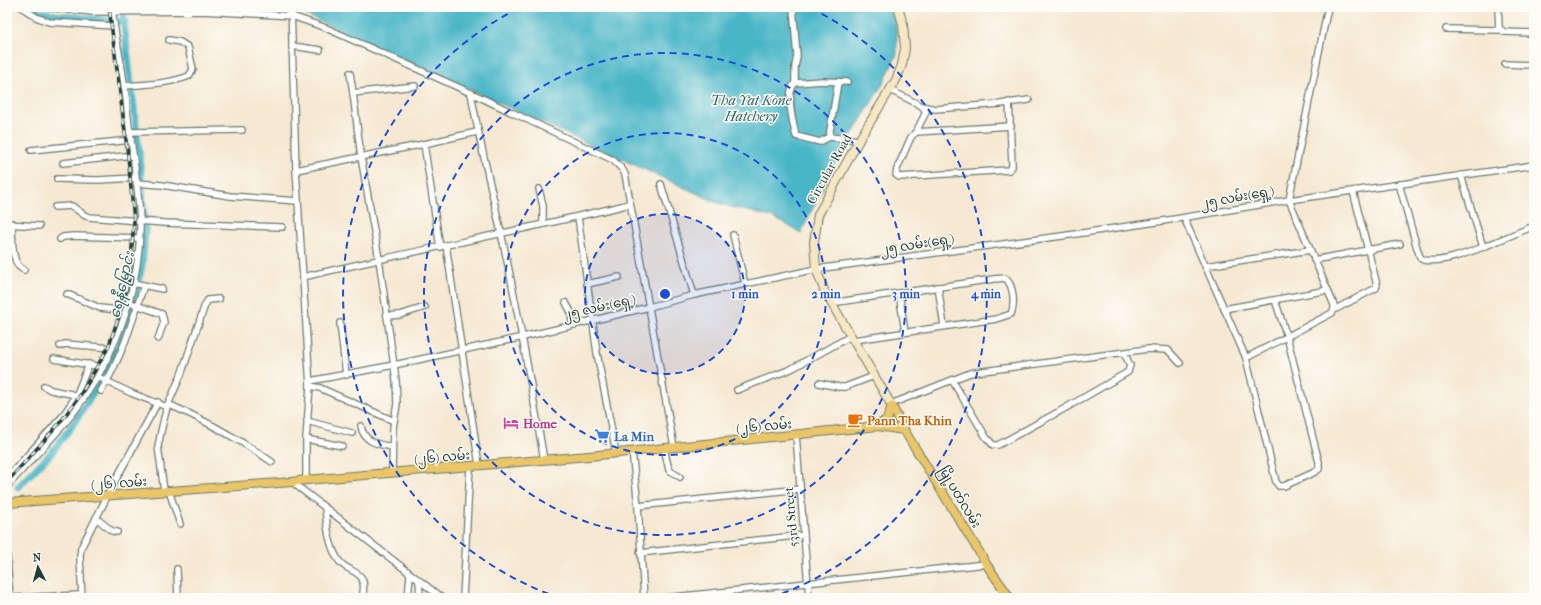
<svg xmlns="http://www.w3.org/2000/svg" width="1541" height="605" font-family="'IM FELL French Canon','Noto Sans Myanmar',serif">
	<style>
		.water { fill: #4ab6c7; stroke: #347a7e }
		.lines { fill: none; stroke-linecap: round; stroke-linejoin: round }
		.canal { stroke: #4ab6c7; stroke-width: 7 }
		.street-casing { stroke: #6a796b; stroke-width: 8 }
		.secondary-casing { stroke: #6a796b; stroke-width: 10 }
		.primary-casing { stroke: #6a796b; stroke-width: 10 }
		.street { stroke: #fff; stroke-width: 5.5 }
		.secondary { stroke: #f7e8c3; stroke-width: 8 }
		.primary { stroke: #eac669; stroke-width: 8 }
		.rail-casing { stroke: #1f3d34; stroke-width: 3.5 }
		.rail { stroke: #fdfcf7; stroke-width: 2; stroke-dasharray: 6; stroke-linecap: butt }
		.ring { fill: none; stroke: #1d4ed8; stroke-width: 2; stroke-dasharray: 7 5 }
		.labels { text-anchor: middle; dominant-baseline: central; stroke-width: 3; stroke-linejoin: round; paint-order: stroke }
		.street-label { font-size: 13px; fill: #1f3d34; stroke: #fdfcf7 }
		.food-label { font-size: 13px; font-weight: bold; fill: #c56008; stroke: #fdfcf7; text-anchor: start }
		.hotel-label { font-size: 13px; font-weight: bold; fill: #b23c85; stroke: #fdfcf7; text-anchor: start }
		.shop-label { font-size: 13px; font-weight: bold; fill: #366cbe; stroke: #fdfcf7; text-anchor: start }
		.water-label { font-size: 14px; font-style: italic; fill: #2c6160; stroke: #fdfcf7 }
		.centre { fill: #1d4ed8; stroke: #fdfcf7; stroke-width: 2 }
		.ring-label { font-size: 12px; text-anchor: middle; font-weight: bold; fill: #1d4ed8; stroke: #fdfcf7; stroke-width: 3; stroke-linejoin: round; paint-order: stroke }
	</style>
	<rect width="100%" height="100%" fill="#fdfcf7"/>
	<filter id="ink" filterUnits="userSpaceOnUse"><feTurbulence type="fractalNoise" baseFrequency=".025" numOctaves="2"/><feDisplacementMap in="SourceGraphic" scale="8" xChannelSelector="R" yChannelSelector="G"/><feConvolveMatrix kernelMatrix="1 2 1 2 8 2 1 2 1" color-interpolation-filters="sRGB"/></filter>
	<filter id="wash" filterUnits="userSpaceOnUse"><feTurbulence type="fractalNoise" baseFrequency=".012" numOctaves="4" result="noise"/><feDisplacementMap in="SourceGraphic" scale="16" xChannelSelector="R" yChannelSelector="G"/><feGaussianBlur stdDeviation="0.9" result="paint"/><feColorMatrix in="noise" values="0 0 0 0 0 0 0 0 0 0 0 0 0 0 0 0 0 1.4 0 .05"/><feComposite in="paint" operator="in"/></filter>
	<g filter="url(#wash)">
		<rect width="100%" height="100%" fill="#f6e8d2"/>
		<polygon class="water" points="296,7 892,7 894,9 897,36 897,54 884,82 833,166 801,233 774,218 720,204 302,13 296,9"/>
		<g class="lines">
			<g class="canal">
				<polyline points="32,7 39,12 57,15 125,22"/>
				<polyline points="18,487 52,452 72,426 97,387 120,343 135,299 142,265 145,230 139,151 122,7"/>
			</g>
		</g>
	</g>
	<g filter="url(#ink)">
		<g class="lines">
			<g class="street-casing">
				<g id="street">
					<polyline points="21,7 36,17 49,22 114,26"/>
					<polyline points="46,7 92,12 203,11 292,16 326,28 471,93 613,160 622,169 625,174 674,447"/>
					<polyline points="291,7 296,170 310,386 306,439 306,480"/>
					<polyline points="793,7 797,56 795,67 795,83"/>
					<polyline points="1498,7 1499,28 1504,32 1534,33"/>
					<polyline points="1446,29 1500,30"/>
					<polyline points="292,46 320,50"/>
					<polyline points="1505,64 1534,65"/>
					<polyline points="350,73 353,93"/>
					<path d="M847,82L822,81L795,83C785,93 793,123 796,136L820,142L829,137L859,140"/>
					<path d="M125,86C146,84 169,84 189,76L193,69L188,47L180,42L169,40"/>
					<polyline points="890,90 922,106 935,109 1000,104 1029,100"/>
					<path d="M471,93C479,141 491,186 501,233C518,308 531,384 544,460"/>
					<polyline points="922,106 926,112 916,132 911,137 897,169 896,175 899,177 1009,170 1012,167 1012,164 1009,102"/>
					<polyline points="129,132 242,130"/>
					<polyline points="916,132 1011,126"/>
					<polyline points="829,137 838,82"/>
					<polyline points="424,144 440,247"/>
					<polyline points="31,150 131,140"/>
					<polyline points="63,163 133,155"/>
					<polyline points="296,170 424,144 477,132"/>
					<polyline points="1461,175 1483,247 1534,226"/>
					<polyline points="57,179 98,180 136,178"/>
					<polyline points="136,183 162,185 230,196 298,201"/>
					<polyline points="661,184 694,295"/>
					<path d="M1399,184L1417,248L1420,257L1423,260C1442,263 1465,254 1483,247"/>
					<polyline points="539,189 543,206 543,224"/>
					<polyline points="55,207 72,206 84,215 89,217 164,223 282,227"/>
					<polyline points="578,217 597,353 616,453"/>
					<polyline points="1184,218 1246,358 1276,482 1279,486 1284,486 1315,472 1319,469 1319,462 1287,337 1275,300"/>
					<path d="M12,223C13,237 10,265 24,270"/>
					<polyline points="7,224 39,226"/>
					<polyline points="733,235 745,284"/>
					<polyline points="60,239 63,237 73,236 139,238"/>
					<polyline points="446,245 479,465"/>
					<polyline points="1314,260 1400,244"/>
					<polyline points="1205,266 1310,250"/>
					<path d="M303,277C412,251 521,231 630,204"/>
					<polyline points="133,283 162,289"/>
					<polyline points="587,284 619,277"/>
					<polyline points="938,287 944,326"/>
					<polyline points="899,293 905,332"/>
					<polyline points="67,294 100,308 126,311"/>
					<polyline points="128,302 162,314 164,322 158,339"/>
					<polyline points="566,303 571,312 572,324"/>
					<path d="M831,303L994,279L1005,278C1014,285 1015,304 1011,314L996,319L854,340"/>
					<polyline points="1224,309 1328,290"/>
					<polyline points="1334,310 1376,288 1377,285 1353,191"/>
					<polyline points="387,316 400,315 425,307"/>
					<polyline points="340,323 346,375"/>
					<polyline points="60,346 65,344 112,348"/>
					<polyline points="1246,358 1332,313 1334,310 1334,305 1289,200 1328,7"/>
					<polyline points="54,359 103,367"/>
					<polyline points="98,377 131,393 167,407"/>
					<polyline points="952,380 986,437 993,445 998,445 1062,410 1128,372 1130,365 1124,353"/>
					<polyline points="310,381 394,365 523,337 649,307 694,295 816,269 1062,236 1163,221 1289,200 1534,165"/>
					<polyline points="819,383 839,387 845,387 874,376"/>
					<polyline points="44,386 51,390 71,394 83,400"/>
					<polyline points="310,386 320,388 394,421"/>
					<polyline points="737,390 791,369 851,336"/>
					<path d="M101,391C122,357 132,323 144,285"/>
					<path d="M168,404C205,420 239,439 272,462"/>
					<polyline points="891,404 970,373 983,371 1148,349 1168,350 1180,363"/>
					<polyline points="307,421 352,433"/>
					<path d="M361,426C364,443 378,444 392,447"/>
					<polyline points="796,435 809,598"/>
					<polyline points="306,439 342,446"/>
					<polyline points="664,448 669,470 680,477"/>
					<polyline points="632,451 638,506 644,598"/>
					<polyline points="392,473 393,428 397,404 396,380 379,259 361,157 353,93 415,86"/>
					<polyline points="7,478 62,417 76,396 89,364"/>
					<polyline points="292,482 442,598"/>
					<path d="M7,487C32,457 62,431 84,398C117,350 139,288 140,228C140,196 134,164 130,132C127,117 127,100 124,84C121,59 114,33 112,7"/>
					<polyline points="164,491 158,446 162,427 167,407 181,375 205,305 208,300 219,299"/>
					<polyline points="169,491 180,524"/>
					<polyline points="638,506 800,489"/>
					<path d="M325,508C327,524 328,541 336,556C346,577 370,565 362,598"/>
					<polyline points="96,518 112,531 117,532"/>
					<polyline points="640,553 804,535"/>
					<polyline points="7,556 10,598"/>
					<polyline points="177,569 178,598"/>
					<polyline points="419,581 420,598"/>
					<polyline points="11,598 82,595"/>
					<polyline points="82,598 80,557 81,548 114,483 158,402"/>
					<polyline points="408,598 410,574"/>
					<polyline points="463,598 470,466"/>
					<polyline points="664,598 986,564"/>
				</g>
			</g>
			<g class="secondary-casing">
				<polyline id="secondary" points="892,406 825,292 816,269 814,242 818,215 859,140 896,80 902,65 905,48 903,24 898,7"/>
			</g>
			<g class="primary-casing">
				<g id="primary">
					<polyline points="892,406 904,430 981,555 986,564 1010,598"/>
					<polyline points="878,426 887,419 892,406"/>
					<polyline points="7,503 292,482 306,480 589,456 878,426 904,430"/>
				</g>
			</g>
			<use href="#street" class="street"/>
			<use href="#secondary" class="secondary"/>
			<use href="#primary" class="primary"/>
			<g class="rail-casing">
				<polyline id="rail" points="7,482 58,425 79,397 108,348 121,310 130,273 134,221 128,156 109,7"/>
			</g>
			<use href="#rail" class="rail"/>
		</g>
	</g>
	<circle cx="665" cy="294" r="80" fill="#1d4ed8" fill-opacity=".12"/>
	<g class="ring">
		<circle cx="665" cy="294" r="80"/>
		<circle cx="665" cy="294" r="161"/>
		<circle cx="665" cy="294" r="241"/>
		<path d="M560 598A321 321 0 0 1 519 8M811 8A321 321 0 0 1 770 598"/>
	</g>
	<defs>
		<g id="cafe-bare" transform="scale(1.2)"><path d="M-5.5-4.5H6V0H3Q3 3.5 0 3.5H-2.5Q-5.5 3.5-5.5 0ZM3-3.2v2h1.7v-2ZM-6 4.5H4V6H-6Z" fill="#e8710a" stroke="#fdfcf7" stroke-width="2.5" paint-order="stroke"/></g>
		<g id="hotel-bare" transform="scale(1.2)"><path d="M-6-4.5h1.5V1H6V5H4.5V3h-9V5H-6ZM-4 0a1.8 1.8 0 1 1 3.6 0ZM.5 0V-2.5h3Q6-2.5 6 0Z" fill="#d1479c" stroke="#fdfcf7" stroke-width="2.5" paint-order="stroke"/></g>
		<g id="supermarket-bare" transform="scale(1.2)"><path d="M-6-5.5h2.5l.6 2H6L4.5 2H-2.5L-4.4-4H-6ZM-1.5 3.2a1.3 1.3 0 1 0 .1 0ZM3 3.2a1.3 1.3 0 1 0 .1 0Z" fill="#3f7fe0" stroke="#fdfcf7" stroke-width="2.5" paint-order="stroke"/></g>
	</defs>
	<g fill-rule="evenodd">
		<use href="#cafe-bare" x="855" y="420"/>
		<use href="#hotel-bare" x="511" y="423"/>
		<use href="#supermarket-bare" x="602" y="436"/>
	</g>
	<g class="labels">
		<g class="street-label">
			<text transform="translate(829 169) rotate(-61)">Circular Road</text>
			<text transform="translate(1237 197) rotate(-10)">၂၅ လမ်း(ရှေ့)</text>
			<text transform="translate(917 244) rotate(-9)">၂၅ လမ်း(ရှေ့)</text>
			<text transform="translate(599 307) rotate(-13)">၂၅ လမ်း(ရှေ့)</text>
			<text transform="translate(764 426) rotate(-5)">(၂၆) လမ်း</text>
			<text transform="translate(442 457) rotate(-5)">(၂၆) လမ်း</text>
			<text transform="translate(119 483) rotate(-4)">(၂၆) လမ်း</text>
			<text transform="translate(960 497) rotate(59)">မြို့ပတ်လမ်း</text>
			<text transform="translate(791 517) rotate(-95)">53rd Street</text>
		</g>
		<g class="food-label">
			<text x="867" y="420">Pann Tha Khin</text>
		</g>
		<g class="hotel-label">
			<text x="523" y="423">Home</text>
		</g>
		<g class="shop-label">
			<text x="614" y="436">La Min</text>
		</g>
		<g class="water-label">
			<text x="751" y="100">Tha Yat Kone<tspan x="751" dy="16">Hatchery</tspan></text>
			<text transform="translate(122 285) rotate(-77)">ရေနီမြောင်း</text>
		</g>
	</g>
	<circle cx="665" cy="294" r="6" class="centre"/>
	<g class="ring-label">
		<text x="745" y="298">1 min</text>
		<text x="826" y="298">2 min</text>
		<text x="906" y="298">3 min</text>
		<text x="986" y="298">4 min</text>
	</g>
	<rect width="1541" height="605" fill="none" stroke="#fdfcf7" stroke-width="24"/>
	<g transform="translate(38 567) rotate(354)" stroke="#fdfcf7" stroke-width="3" paint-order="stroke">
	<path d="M0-3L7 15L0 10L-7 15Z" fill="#1f3d34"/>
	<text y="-6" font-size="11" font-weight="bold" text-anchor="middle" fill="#1f3d34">N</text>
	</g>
</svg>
